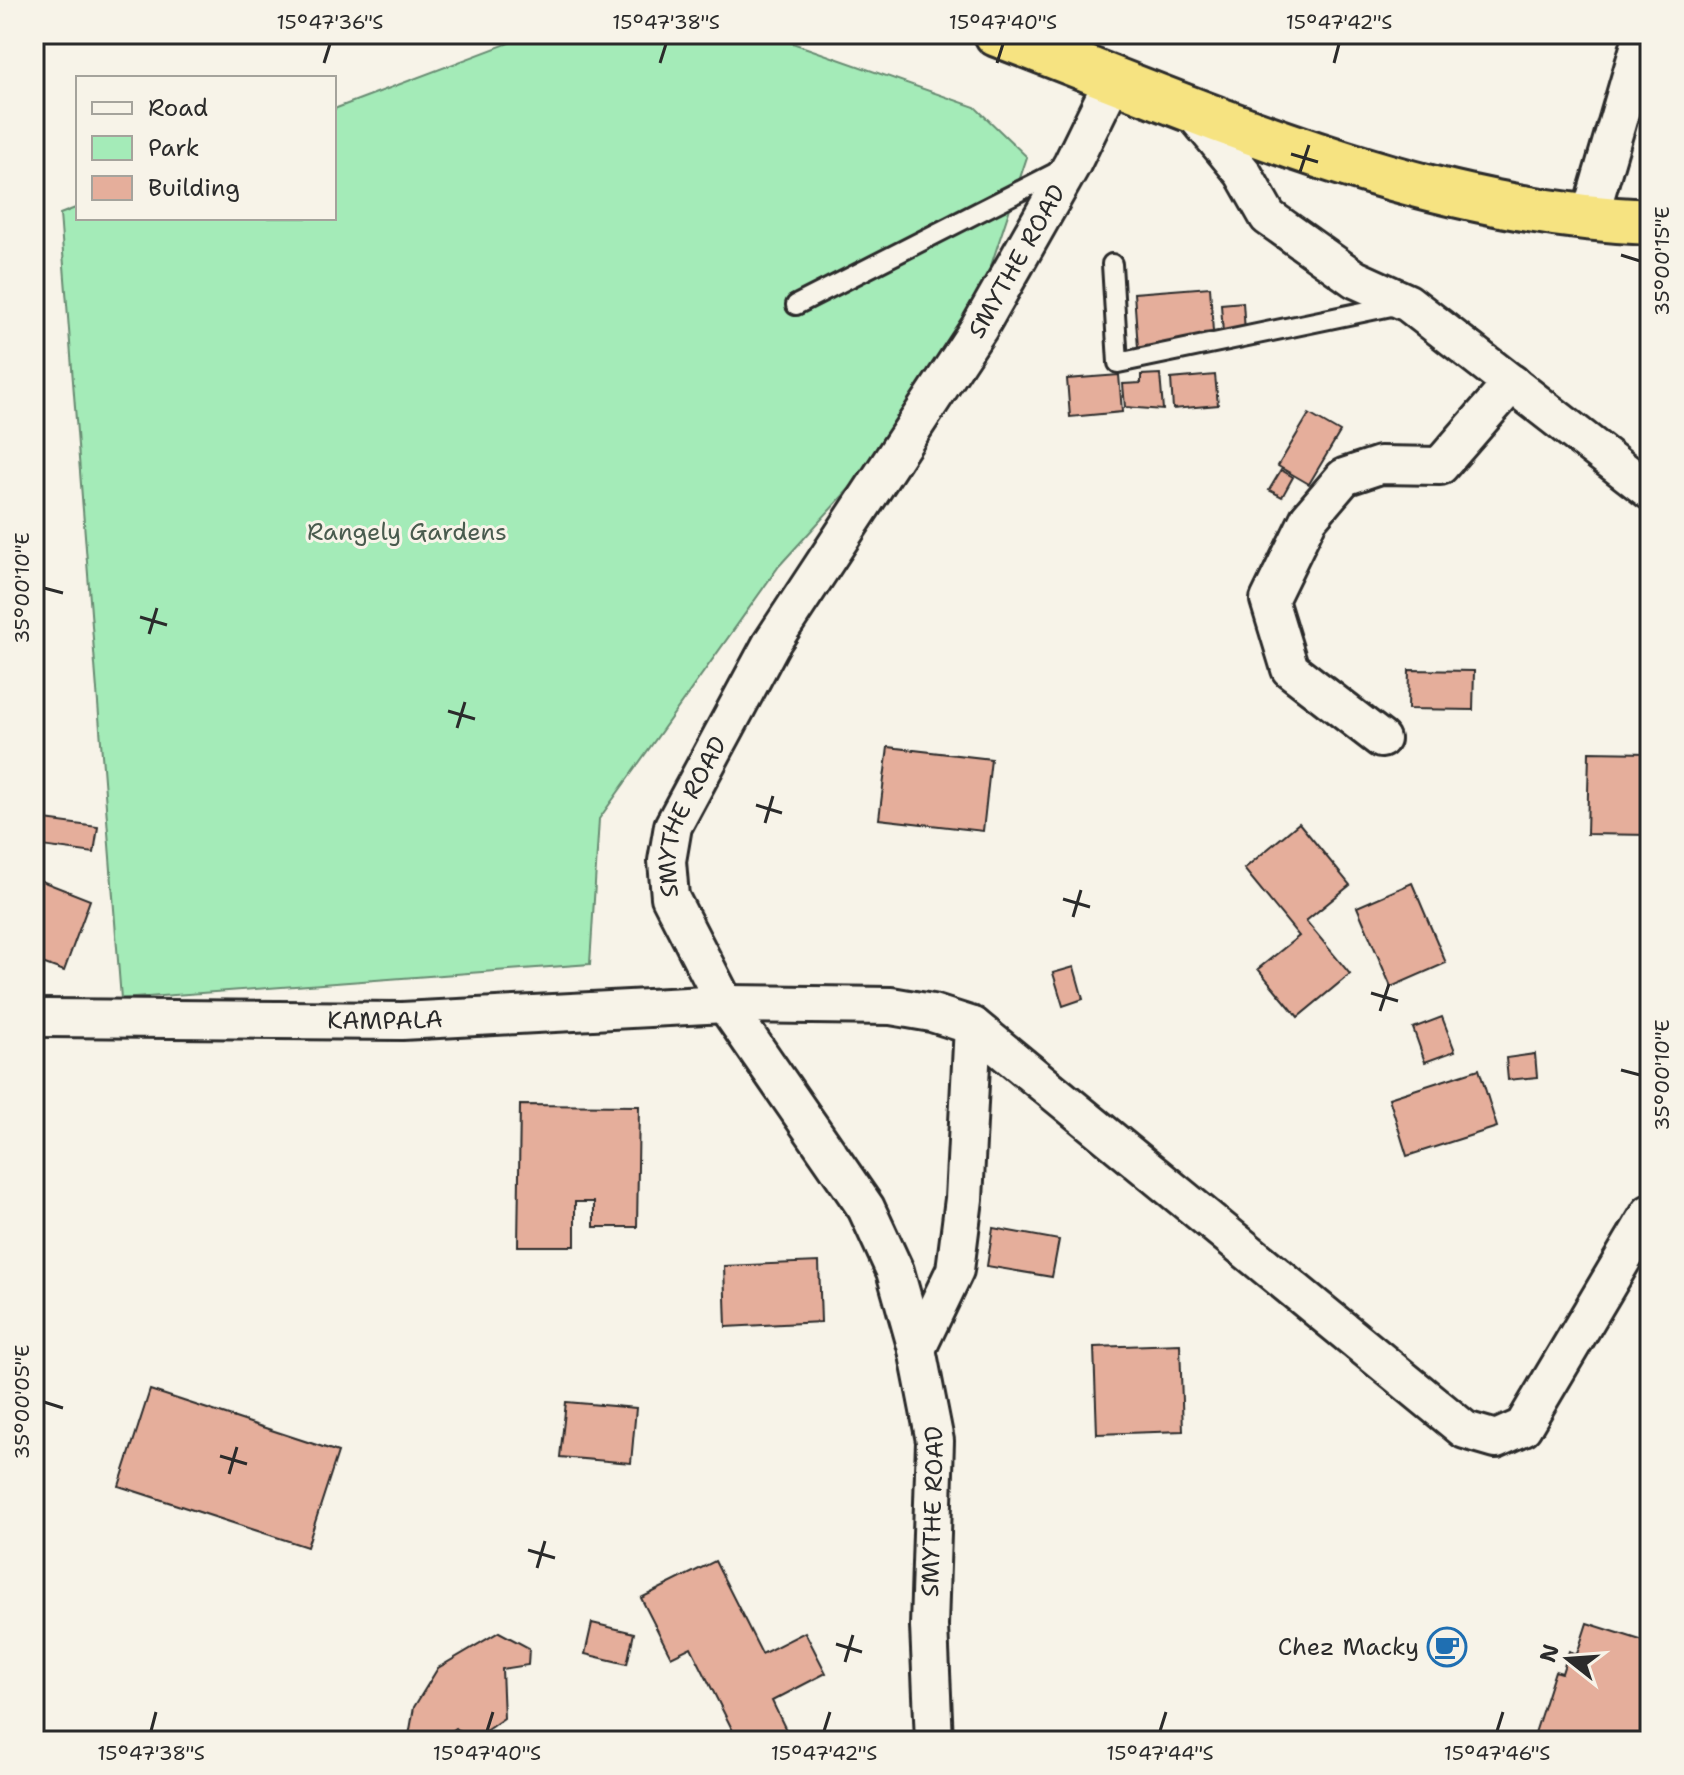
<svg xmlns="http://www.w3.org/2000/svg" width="1684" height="1775" font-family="'Shantell Sans',sans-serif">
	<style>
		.green { fill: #a4ebb8; stroke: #688b72; stroke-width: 2 }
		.building { fill: #e5ae9b; stroke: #2b2b2b; stroke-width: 2 }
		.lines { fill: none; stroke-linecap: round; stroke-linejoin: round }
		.service-casing { stroke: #2b2b2b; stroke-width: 24 }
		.minor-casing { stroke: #2b2b2b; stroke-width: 42 }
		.trunk-casing { stroke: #2b2b2b; stroke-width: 50 }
		.service { stroke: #f7f3e8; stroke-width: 18 }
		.minor { stroke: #f7f3e8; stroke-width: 36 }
		.trunk { stroke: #f6e381; stroke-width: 44 }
		.ticks { fill: none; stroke: #2b2b2b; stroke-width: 3 }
		.labels { text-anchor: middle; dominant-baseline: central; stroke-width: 6; stroke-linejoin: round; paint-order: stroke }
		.street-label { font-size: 24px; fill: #2b2b2b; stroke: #f7f3e8 }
		.park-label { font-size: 24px; fill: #495b4e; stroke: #f7f3e8 }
		.poi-label { font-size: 24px; fill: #2b2b2b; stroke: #f7f3e8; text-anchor: end }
		.neatline { fill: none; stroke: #2b2b2b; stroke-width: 3 }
		.ticks-label { font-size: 20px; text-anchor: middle; fill: #2b2b2b }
	</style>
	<rect width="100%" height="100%" fill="#f7f3e8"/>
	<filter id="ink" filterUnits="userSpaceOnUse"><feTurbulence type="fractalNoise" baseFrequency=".0125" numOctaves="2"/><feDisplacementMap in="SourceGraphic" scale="16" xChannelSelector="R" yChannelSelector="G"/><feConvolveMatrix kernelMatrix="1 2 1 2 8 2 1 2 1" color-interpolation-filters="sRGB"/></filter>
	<g filter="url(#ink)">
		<polygon class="green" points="533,34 767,34 975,107 1027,157 956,371 779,566 599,819 590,964 121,999 60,214 78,207 78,218 334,218 334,109"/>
		<g class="building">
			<polygon points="1210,287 1213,332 1204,333 1205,342 1138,348 1134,293"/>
			<polygon points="1243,302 1245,332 1223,334 1221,304"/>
			<polygon points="1160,374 1163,410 1125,407 1123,384 1141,383 1141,375"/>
			<polygon points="1119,375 1122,412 1070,417 1067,379"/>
			<polygon points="1215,375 1218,405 1173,409 1171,379"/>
			<polygon points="1309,414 1340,432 1309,484 1278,466"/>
			<polygon points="1281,470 1293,477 1282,497 1269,490"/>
			<polygon points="1409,670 1474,671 1473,710 1408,709"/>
			<polygon points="888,747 991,759 983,831 879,819"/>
			<polygon points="1589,752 1650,753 1650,835 1587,834"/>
			<polygon points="37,819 98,827 94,853 34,845"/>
			<polygon points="1299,823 1350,885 1306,921 1350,974 1298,1017 1258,969 1299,936 1244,869"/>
			<polygon points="34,878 90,900 64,971 34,960"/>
			<polygon points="1412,883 1446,963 1391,987 1357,907"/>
			<polygon points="1074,967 1083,999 1063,1006 1053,973"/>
			<polygon points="1442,1017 1455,1051 1425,1062 1413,1028"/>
			<polygon points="1535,1054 1537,1077 1508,1080 1506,1058"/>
			<polygon points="1479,1069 1497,1127 1407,1156 1389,1098"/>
			<polygon points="520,1105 639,1106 637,1227 594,1227 594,1202 575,1202 575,1246 518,1246"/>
			<polygon points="993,1228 1059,1240 1052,1277 987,1266"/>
			<polygon points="819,1262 821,1322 726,1327 724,1266"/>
			<polygon points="1180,1344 1183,1431 1097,1434 1094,1347"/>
			<polygon points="150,1390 338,1452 307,1547 119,1486"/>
			<polygon points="566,1402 636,1408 631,1463 560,1457"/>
			<polygon points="715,1561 762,1654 805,1632 826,1673 772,1701 786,1730 765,1741 738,1741 691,1647 671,1657 641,1598"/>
			<polygon points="592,1623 634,1633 627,1664 585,1654"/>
			<polygon points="1587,1623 1650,1643 1650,1729 1644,1727 1640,1741 1560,1741 1535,1733 1555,1671 1562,1673 1569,1651 1577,1654"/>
			<polygon points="499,1632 529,1648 528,1665 502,1669 504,1718 471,1741 456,1728 438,1741 408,1741 414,1707 438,1668"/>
		</g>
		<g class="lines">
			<g class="service-casing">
				<g id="service">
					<polyline points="1112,264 1118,363 1401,304"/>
					<polyline points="796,305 1063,169"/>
				</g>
			</g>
			<g class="minor-casing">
				<g id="minor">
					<polyline points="1191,110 1243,173 1268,217 1355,279 1408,303 1650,491"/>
					<polyline points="1589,219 1643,34"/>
					<polyline points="1381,739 1290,669 1269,600 1309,518 1344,477 1380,465 1440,466 1512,383"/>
					<path id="s1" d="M45,1018L402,1021L725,1004L891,1006L932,1013L973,1026L1465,1430L1496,1439L1523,1427L1650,1213"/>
					<polyline points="917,1349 955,1270 964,1199 973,1026"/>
					<path id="s2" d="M934,1741L929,1626L935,1441L917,1349L895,1271L866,1208L725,1004L670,897L667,861L673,826L771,644L979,328L1072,164L1114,78"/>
				</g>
			</g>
			<g class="trunk-casing">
				<path id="trunk" d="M997,34C1208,114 1421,213 1650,222"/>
			</g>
			<use href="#service" class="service"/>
			<use href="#minor" class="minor"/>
			<use href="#trunk" class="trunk"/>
		</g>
	</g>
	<path class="ticks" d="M324,63L330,44M660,63L666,44M997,63L1003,44M1334,63L1339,44M1291,154L1318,162M1300,172L1309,145M1621,255L1640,261M44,588L63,593M140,617L167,625M149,634L157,608M448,711L475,719M457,728L465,702M756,805L782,813M765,823L773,796M1063,899L1090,907M1073,917L1081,890M1371,993L1398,1001M1380,1011L1389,984M1621,1070L1640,1075M44,1402L63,1408M220,1456L247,1464M229,1474L237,1447M528,1550L555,1558M537,1568L545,1541M836,1644L862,1652M845,1662L853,1635M151,1731L156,1712M487,1731L493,1712M824,1731L830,1712M1160,1731L1166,1712M1497,1731L1503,1712"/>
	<defs>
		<g id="cafe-ring" transform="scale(2)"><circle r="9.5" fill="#f7f3e8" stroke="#1f6fb2" stroke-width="1.5"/><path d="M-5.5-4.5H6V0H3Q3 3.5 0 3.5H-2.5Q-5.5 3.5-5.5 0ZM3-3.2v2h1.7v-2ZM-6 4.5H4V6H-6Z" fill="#1f6fb2"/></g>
	</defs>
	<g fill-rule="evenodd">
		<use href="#cafe-ring" x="1447" y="1647"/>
	</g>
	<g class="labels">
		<g class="street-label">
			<text stroke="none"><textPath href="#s2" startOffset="1646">SMYTHE ROAD</textPath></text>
			<text stroke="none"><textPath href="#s2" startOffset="998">SMYTHE ROAD</textPath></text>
			<text stroke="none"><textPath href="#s1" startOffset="340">KAMPALA</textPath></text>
			<text stroke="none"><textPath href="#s2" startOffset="230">SMYTHE ROAD</textPath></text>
		</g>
		<g class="park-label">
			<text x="407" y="532">Rangely Gardens</text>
		</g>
		<g class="poi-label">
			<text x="1419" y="1647">Chez Macky</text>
		</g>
	</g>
	<rect width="1684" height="1775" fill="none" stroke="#f7f3e8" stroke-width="88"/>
	<rect x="76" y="76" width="260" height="144" fill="#f7f3e8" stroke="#a5a39c" stroke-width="2"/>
	<rect x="92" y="102" width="40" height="12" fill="#f7f3e8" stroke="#a5a39c" stroke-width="2"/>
	<text x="148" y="116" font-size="24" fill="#2b2b2b">Road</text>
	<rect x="92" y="136" width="40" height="24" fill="#a4ebb8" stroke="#a5a39c" stroke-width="2"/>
	<text x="148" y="156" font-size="24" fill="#2b2b2b">Park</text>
	<rect x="92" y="176" width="40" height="24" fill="#e5ae9b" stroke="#a5a39c" stroke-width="2"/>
	<text x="148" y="196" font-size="24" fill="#2b2b2b">Building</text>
	<g transform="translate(1568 1659) rotate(287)" stroke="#f7f3e8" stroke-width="6" paint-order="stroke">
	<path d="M0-6L14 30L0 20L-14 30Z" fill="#2b2b2b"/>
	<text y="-12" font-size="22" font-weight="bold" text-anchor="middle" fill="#2b2b2b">N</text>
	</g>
	<rect x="44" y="44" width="1596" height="1687" class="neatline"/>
	<g class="ticks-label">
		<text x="330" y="29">15°47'36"S</text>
		<text x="666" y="29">15°47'38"S</text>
		<text x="1003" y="29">15°47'40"S</text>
		<text x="1339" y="29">15°47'42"S</text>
		<text transform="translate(1662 261) rotate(-90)" y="7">35°00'15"E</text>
		<text transform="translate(22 588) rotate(-90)" y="7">35°00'10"E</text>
		<text transform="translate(1662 1075) rotate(-90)" y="7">35°00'10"E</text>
		<text transform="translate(22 1402) rotate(-90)" y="7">35°00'05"E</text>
		<text x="151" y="1760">15°47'38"S</text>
		<text x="487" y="1760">15°47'40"S</text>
		<text x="824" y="1760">15°47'42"S</text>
		<text x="1160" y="1760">15°47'44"S</text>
		<text x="1497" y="1760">15°47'46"S</text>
	</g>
</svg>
